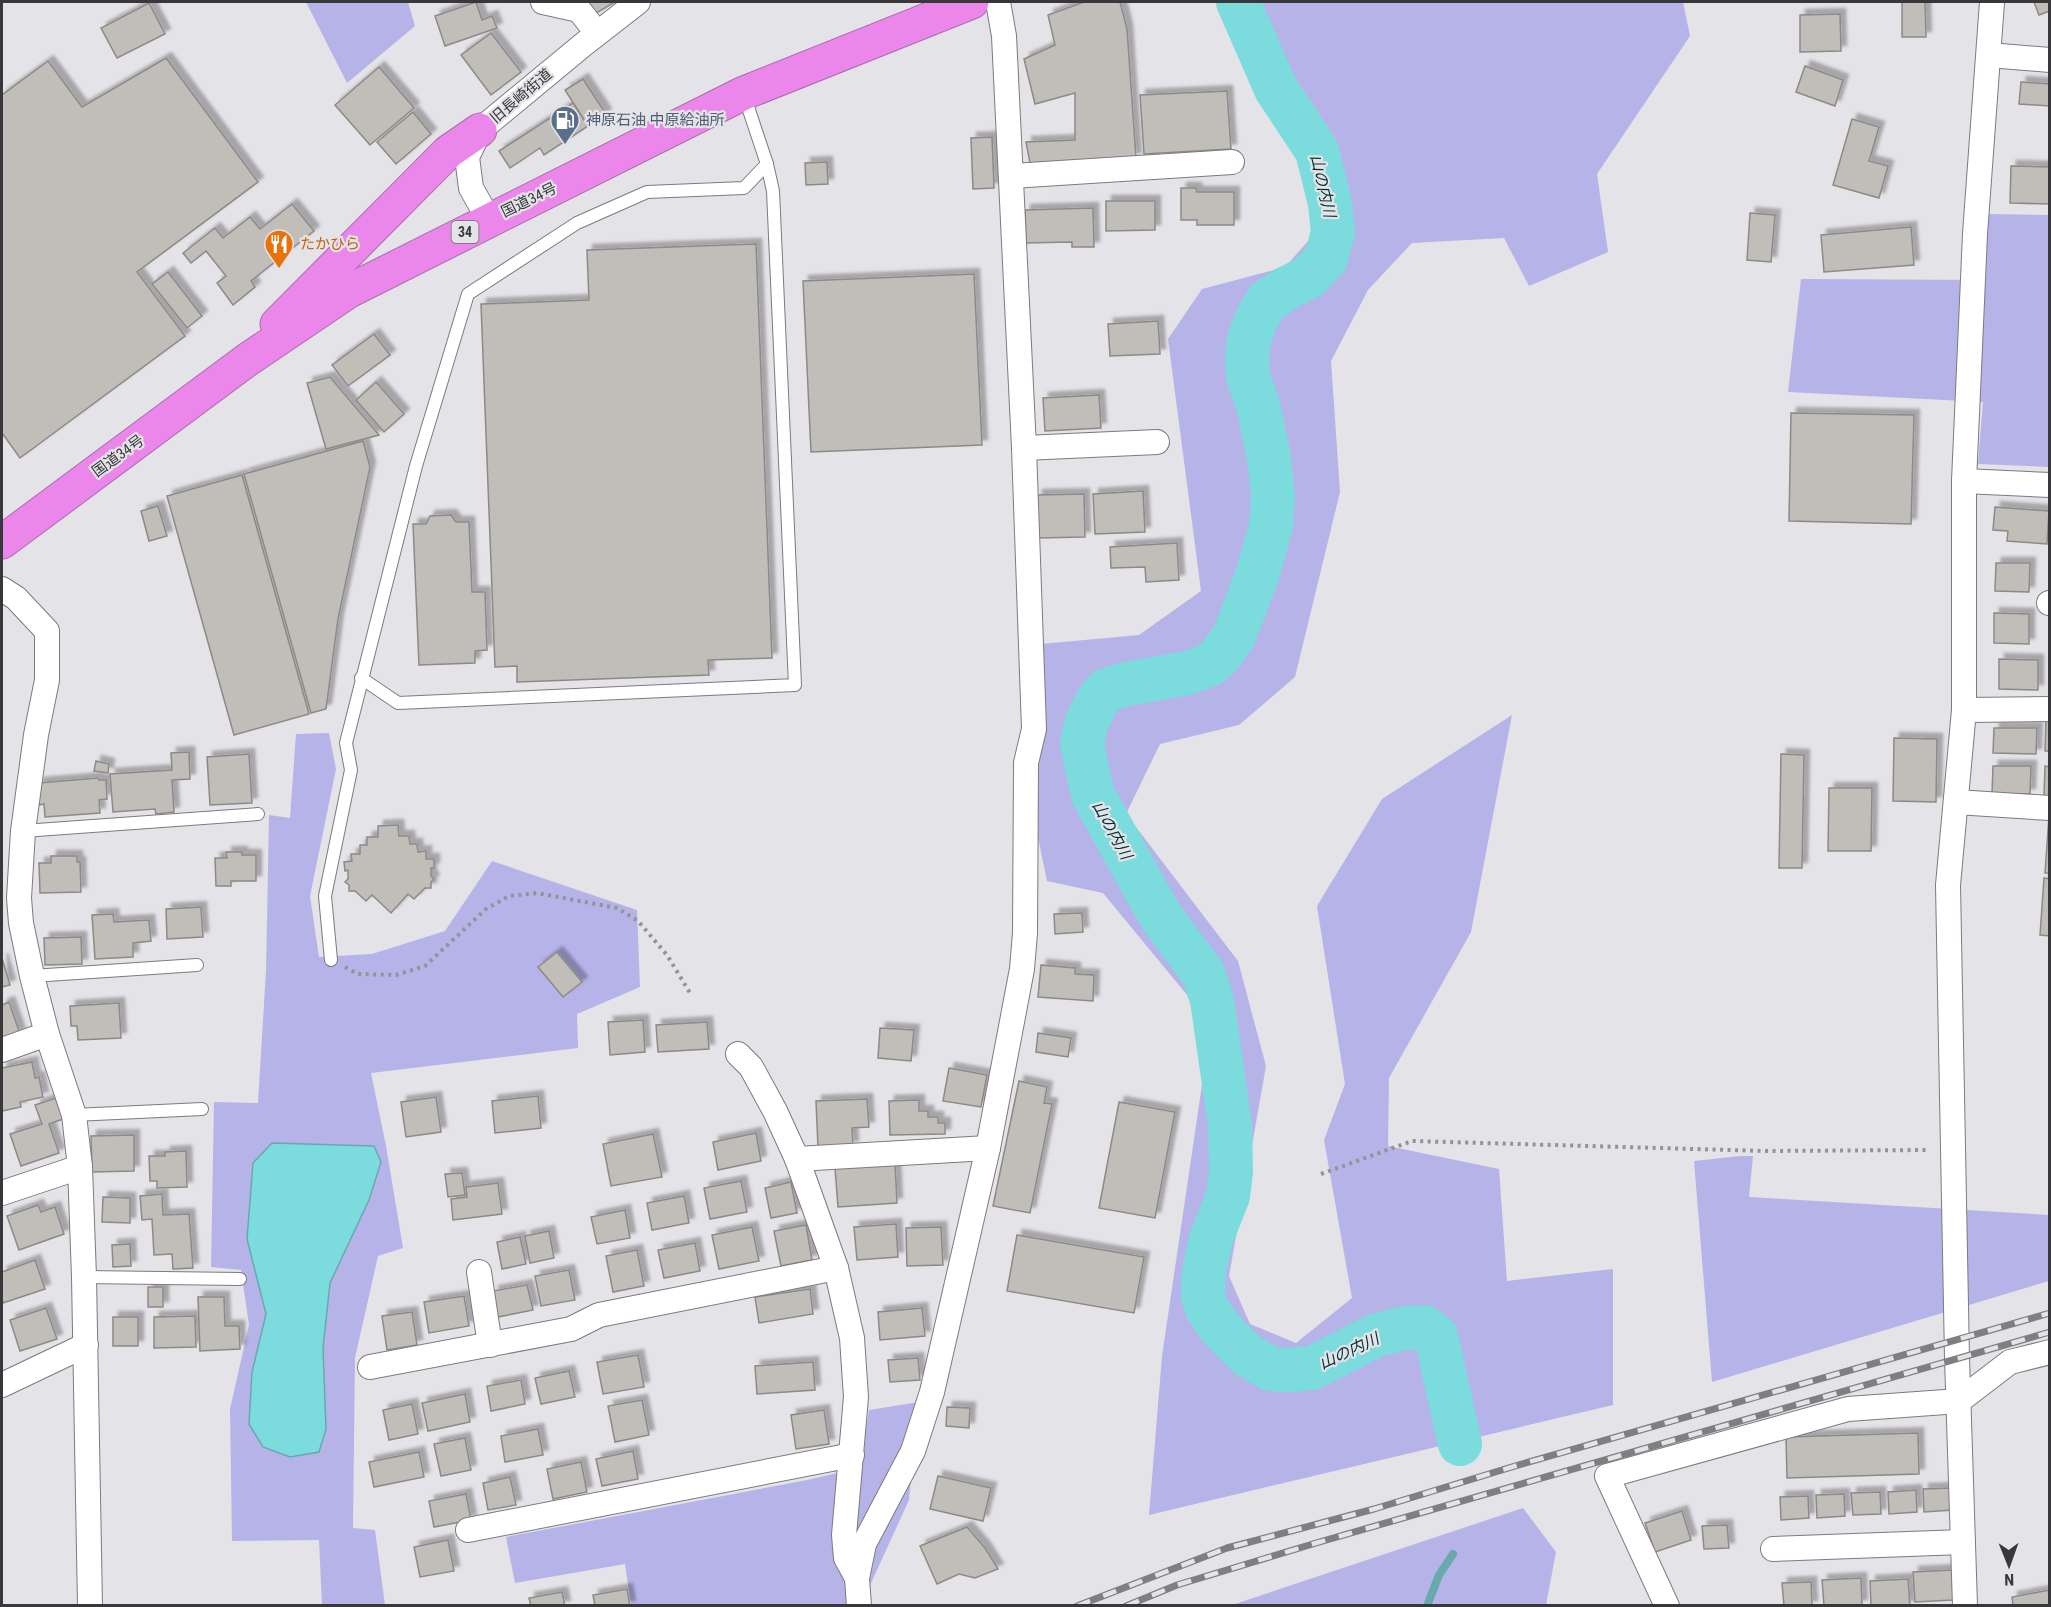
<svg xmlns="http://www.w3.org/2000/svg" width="2051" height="1607" font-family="'Roboto Condensed','Noto Sans JP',sans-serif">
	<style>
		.green { fill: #b6b3e9; fill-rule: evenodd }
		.water { fill: #7cdbdd; stroke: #68aaac; stroke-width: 1.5 }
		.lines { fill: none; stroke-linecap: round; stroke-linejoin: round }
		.stream { stroke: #68aaac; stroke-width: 8 }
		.river { stroke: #7cdbdd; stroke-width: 44 }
		.building { fill: #c1bdb9; stroke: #8d8a86; stroke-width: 1.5; filter: url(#shadow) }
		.lane-casing { stroke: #7b7b7f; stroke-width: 14 }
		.street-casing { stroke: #7b7b7f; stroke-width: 26 }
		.highway-casing { stroke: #ac6bad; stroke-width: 35 }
		.path { stroke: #939397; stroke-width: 4; stroke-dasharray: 3 4.5; stroke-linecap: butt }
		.lane { stroke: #fff; stroke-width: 12 }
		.street { stroke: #fff; stroke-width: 24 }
		.highway { stroke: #eb87eb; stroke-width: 33 }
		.rail-casing { stroke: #7f7f82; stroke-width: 7 }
		.rail { stroke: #e3e3e8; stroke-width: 4.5; stroke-dasharray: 14; stroke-linecap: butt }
		.labels { text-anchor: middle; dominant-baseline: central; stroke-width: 4.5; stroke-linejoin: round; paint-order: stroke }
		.shield { fill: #e3e3e8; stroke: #6b6b6e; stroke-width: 1.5 }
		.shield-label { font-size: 14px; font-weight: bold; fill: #38373a }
		.street-label { font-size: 15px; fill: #38373a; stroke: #e3e3e8 }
		.service-label { font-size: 15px; fill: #4e5e75; stroke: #e3e3e8; text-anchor: start }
		.food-label { font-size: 15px; fill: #c56008; stroke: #e3e3e8; text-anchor: start }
		.water-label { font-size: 16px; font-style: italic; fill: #013233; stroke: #e3e3e8 }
	</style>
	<defs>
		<filter id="shadow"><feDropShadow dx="5.5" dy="-5.5" stdDeviation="1.5" flood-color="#0004"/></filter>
	</defs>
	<rect width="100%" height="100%" fill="#e3e3e8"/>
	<g class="green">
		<polygon points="306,2 408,2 415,26 347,83"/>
		<polygon points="1217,2 1683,2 1690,36 1597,174 1608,252 1529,286 1504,238 1412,243 1368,290 1331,361 1340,492 1295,677 1239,725 1160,744 1126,814 1238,961 1266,1066 1229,1276 1250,1324 1296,1343 1352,1298 1324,1140 1345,1084 1317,906 1382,799 1512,715 1471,932 1389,1078 1388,1146 1499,1169 1507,1281 1613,1269 1613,1405 1149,1515 1162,1356 1211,1024 1103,893 1047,881 1034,818 1044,714 1041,644 1139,635 1201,591 1168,339 1202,289 1285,267 1319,229 1302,160"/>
		<polygon points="1987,214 2049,215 2049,467 1978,464 1983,402 1788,392 1801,279 1986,280"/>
		<path d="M329,733L336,769L310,896L319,957L372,954L445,931L492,861L637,910L640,987L577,1014L578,1048L371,1073L386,1146L403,1248L378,1256L355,1358L353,1528L375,1530L385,1605H322L319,1540L232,1541L230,1409L249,1325L241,1270L211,1267L214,1102L258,1103L266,971L269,815L290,818L296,734ZM369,1200L330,1283L323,1348L252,1372L266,1314L247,1239Z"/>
		<polygon points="1740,1156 1753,1156 1749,1197 2049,1215 2049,1281 1712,1382 1694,1161"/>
		<polygon points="919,1402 909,1500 861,1605 631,1605 625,1564 515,1583 506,1537 807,1480 859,1468 869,1410"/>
		<polygon points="1523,1508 1556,1552 1546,1605 1232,1605"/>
	</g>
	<polygon class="water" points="272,1143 374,1146 381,1162 369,1200 330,1283 323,1348 326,1429 319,1452 290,1457 263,1447 249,1424 252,1372 266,1314 247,1239 253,1163"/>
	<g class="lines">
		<polyline class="stream" points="1427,1606 1439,1575 1453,1554"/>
		<polyline class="river" points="1238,2 1276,89 1317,151 1330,203 1333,232 1326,259 1309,277 1287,288 1267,301 1256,320 1249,339 1247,361 1248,377 1258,405 1269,457 1273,497 1271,526 1258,573 1234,636 1221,654 1209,665 1187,673 1122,685 1105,691 1096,703 1086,724 1082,742 1085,759 1093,795 1161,917 1203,973 1212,1000 1230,1125 1231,1172 1228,1196 1211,1239 1204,1271 1203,1296 1207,1308 1221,1329 1246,1354 1270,1369 1290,1370 1312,1368 1377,1335 1405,1328 1424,1327 1436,1336 1460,1444"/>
	</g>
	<g class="building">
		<polygon points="476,2 482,20 492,16 497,28 445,46 435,16"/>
		<polygon points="584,2 615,2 593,15"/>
		<polygon points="1084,2 1120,2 1127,29 1136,158 1030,163 1026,142 1075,140 1075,93 1035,104 1024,59 1055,45 1048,15"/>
		<polygon points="1902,2 1925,2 1926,37 1902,37"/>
		<polygon points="2034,2 2050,2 2050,11 2039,15"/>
		<polygon points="149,3 165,34 117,58 101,28"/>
		<polygon points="1840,14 1841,51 1800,52 1800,15"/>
		<polygon points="491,33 521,72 491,95 461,55"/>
		<polygon points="166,58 258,182 137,272 185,336 20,458 2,433 2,95 48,61 82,107"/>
		<polygon points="1805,66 1843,80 1835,106 1796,92"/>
		<polygon points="379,67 414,108 370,145 335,105"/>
		<polygon points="583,79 606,114 588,126 565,90"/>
		<polygon points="2021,82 2050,84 2050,106 2019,104"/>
		<polygon points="1227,91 1231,149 1144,154 1140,95"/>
		<polygon points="573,103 588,126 544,155 540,148 510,168 499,151"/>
		<polygon points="413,112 431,134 396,164 377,142"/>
		<polygon points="1852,119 1879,127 1869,161 1888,166 1879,198 1833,185"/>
		<polygon points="992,137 994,188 973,189 971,138"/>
		<polygon points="827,162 828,184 806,185 805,163"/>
		<polygon points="2011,166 2050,167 2050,204 2010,203"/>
		<polygon points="1181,188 1196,188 1197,192 1234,192 1234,225 1197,225 1197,220 1181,220"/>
		<polygon points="1106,201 1155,201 1155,230 1106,231"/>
		<polygon points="292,204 314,231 251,281 255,287 233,305 217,283 226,276 206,251 191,263 183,253 215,228 223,238 250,217 260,229"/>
		<polygon points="1093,208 1094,247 1072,247 1072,242 1026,243 1025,210"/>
		<polygon points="1750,213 1775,215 1771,262 1747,260"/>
		<polygon points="1911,227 1914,265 1824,272 1821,235"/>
		<polygon points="756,244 772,658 708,660 709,675 517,682 517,666 495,667 481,304 589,300 587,250"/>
		<polygon points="168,272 202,316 187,328 152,284"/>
		<polygon points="974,274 982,445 811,452 803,281"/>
		<polygon points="1158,321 1160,354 1110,356 1108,324"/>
		<polygon points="374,334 390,355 348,386 332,365"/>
		<polygon points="330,377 379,435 326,449 307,383"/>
		<polygon points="376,382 404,414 384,432 356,400"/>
		<polygon points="1099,395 1101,428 1045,431 1043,398"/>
		<polygon points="1791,413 1914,415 1911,524 1789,521"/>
		<polygon points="363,441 370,467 338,619 326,709 311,713 244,474"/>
		<polygon points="242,475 309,714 234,735 167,496"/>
		<polygon points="1143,491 1145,532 1095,534 1093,494"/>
		<polygon points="1084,494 1085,537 1037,538 1037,495"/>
		<polygon points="158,506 167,536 149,541 141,511"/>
		<polygon points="1995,507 2049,511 2047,544 2007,541 2008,531 1993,530"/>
		<polygon points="451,515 456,522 469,522 472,592 485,592 487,650 475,651 475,663 419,665 413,524 426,524 430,516"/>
		<polygon points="1177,543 1179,580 1146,582 1145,567 1111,568 1110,547"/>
		<polygon points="1996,563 2030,563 2029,592 1995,591"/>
		<polygon points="1994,613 2029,614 2029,644 1994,643"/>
		<polygon points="1999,659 2038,660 2038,690 1999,689"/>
		<polygon points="2046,720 2050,720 2050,751 2045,751"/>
		<polygon points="1994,728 2037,728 2036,754 1993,753"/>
		<polygon points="1894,738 1937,739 1936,802 1893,801"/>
		<polygon points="189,752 190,779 172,780 174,812 156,814 155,809 113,812 110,774 172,770 171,753"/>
		<polygon points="249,754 252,803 210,805 207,757"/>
		<polygon points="1781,754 1804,755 1802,868 1779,868"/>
		<polygon points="96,761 109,764 108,773 94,771"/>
		<polygon points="1993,766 2031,766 2030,794 1992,794"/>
		<polygon points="2045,766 2050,767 2050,796 2044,796"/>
		<polygon points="98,778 99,780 106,780 107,799 99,800 100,813 45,817 44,804 39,805 38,783"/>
		<polygon points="1829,788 1872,788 1871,851 1828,851"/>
		<polygon points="2049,816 2050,816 2050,873 2045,873"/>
		<polygon points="398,825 399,836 409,836 410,844 417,844 418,852 426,851 426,859 434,859 434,868 431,868 431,876 434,879 431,882 431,888 425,888 414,899 408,894 391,913 372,895 366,901 355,891 349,891 349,885 345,882 348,879 348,870 345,871 344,862 352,861 351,854 360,854 360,845 367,845 367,837 378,837 378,826"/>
		<polygon points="226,852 242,852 242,855 256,855 256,881 231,881 231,886 216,886 215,858 227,858"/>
		<polygon points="51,856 77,856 77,862 80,862 81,892 40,893 39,863 51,863"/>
		<polygon points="2044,878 2050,879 2050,936 2040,935"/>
		<polygon points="201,907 203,937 167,939 166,909"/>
		<polygon points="1082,913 1083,932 1055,934 1054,914"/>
		<polygon points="113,914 114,922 149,920 151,941 133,943 133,957 95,959 92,915"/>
		<polygon points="81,937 82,964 45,965 44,938"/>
		<polygon points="557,952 582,982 563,997 538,967"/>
		<polygon points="2,958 10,985 2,987"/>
		<polygon points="1041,965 1075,968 1075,974 1094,975 1093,1001 1038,997"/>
		<polygon points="9,1002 20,1034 2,1040 2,1005"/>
		<polygon points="119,1003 121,1038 78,1040 77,1026 71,1026 70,1006"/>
		<polygon points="643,1020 645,1052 610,1055 608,1022"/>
		<polygon points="707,1022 709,1049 658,1052 656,1025"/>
		<polygon points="880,1028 914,1030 911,1061 878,1058"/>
		<polygon points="1038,1033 1071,1038 1068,1057 1036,1052"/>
		<polygon points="32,1062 35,1078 39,1077 43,1097 20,1102 21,1107 2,1111 2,1068"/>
		<polygon points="949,1068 987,1075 981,1107 943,1101"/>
		<polygon points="1019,1081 1047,1087 1044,1103 1052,1104 1030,1213 993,1206"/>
		<polygon points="538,1096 541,1128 495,1133 492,1101"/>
		<polygon points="436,1097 441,1132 406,1137 401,1102"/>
		<polygon points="56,1098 63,1119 49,1124 59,1153 21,1166 10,1134 42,1124 35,1105"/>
		<polygon points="867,1099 869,1127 852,1128 853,1146 818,1147 816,1101"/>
		<polygon points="919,1100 919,1111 928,1111 928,1117 938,1117 938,1123 945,1123 945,1134 890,1135 889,1101"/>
		<polygon points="1119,1102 1175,1112 1155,1218 1099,1208"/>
		<polygon points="756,1133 761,1161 718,1170 713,1142"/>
		<polygon points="653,1134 662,1177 611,1186 603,1144"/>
		<polygon points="134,1135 134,1171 92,1172 91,1136"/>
		<polygon points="186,1151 187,1187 157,1188 157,1181 150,1181 149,1156 165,1156 165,1152"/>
		<polygon points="895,1164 897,1203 838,1207 835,1168"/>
		<polygon points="462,1173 465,1195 448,1197 445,1174"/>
		<polygon points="741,1181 747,1212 710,1219 704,1188"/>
		<polygon points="791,1182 797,1213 771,1218 765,1188"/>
		<polygon points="498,1183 502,1214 453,1220 451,1199 467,1197 466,1187"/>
		<polygon points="162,1194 163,1215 189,1214 193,1268 173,1269 172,1254 154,1255 152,1219 142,1220 140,1196"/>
		<polygon points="684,1196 689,1223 652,1230 647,1203"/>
		<polygon points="103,1197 130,1198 130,1223 102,1222"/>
		<polygon points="38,1205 41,1212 55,1207 64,1234 19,1250 7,1216"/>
		<polygon points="625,1210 630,1238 597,1244 591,1217"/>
		<polygon points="896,1224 898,1257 857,1260 854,1227"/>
		<polygon points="806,1225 812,1260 781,1266 774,1231"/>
		<polygon points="752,1227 759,1261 719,1269 712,1235"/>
		<polygon points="941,1227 943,1265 907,1266 906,1228"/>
		<polygon points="549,1231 554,1258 530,1263 525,1236"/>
		<polygon points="1017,1235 1144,1257 1134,1313 1007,1291"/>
		<polygon points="520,1237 526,1264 502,1269 497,1242"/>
		<polygon points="695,1243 700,1271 664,1278 658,1250"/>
		<polygon points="130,1244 131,1266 113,1267 112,1245"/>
		<polygon points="637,1250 644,1286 613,1292 606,1256"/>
		<polygon points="35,1260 45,1289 3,1303 2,1298 2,1272"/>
		<polygon points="569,1270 575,1300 541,1306 535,1276"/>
		<polygon points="527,1285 533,1310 498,1317 493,1291"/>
		<rect x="148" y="1287" width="15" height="20"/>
		<polygon points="810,1289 813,1314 759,1323 755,1297"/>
		<polygon points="464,1296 469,1326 429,1333 424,1302"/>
		<polygon points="198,1297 224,1297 225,1326 239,1326 240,1349 200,1351"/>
		<polygon points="46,1308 57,1339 20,1351 10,1320"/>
		<polygon points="922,1308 925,1336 880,1340 878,1312"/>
		<polygon points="412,1312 417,1345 387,1350 382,1316"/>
		<polygon points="195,1316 196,1347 154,1348 154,1317"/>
		<rect x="113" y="1317" width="25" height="29"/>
		<polygon points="638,1355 644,1387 603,1394 597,1362"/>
		<polygon points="918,1358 920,1380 890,1382 888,1360"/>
		<polygon points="813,1362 815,1390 757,1394 755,1366"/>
		<polygon points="569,1371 575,1397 541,1404 535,1378"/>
		<polygon points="521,1380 525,1404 491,1411 487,1386"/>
		<polygon points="465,1394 470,1422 428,1431 422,1403"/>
		<polygon points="642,1400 649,1435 615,1442 608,1406"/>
		<polygon points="412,1404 418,1434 389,1440 383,1410"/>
		<polygon points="947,1407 970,1408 969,1428 946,1426"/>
		<polygon points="824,1410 829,1444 796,1449 791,1415"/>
		<polygon points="538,1429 543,1455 505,1462 501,1436"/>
		<polygon points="1918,1433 1919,1474 1787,1478 1786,1437"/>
		<polygon points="465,1438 471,1470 441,1476 434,1444"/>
		<polygon points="633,1451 638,1479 602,1486 596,1459"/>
		<polygon points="419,1452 424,1477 374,1487 369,1462"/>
		<polygon points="581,1462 587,1492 553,1499 547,1469"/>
		<polygon points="938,1476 991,1488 983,1521 930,1509"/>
		<polygon points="510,1477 516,1505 488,1510 483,1483"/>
		<polygon points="1951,1488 1953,1510 1924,1512 1923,1489"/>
		<polygon points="1916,1490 1917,1512 1889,1514 1888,1492"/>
		<polygon points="1880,1492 1881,1514 1853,1515 1851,1493"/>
		<polygon points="466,1494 471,1520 434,1527 429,1501"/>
		<polygon points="1844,1494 1845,1516 1817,1518 1816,1495"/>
		<polygon points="1808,1496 1809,1518 1781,1520 1780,1497"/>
		<polygon points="1682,1511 1691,1540 1655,1552 1645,1523"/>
		<polygon points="1727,1525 1729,1548 1704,1549 1702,1526"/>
		<polygon points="967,1527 985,1548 998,1569 975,1578 959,1574 937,1584 920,1546"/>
		<polygon points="448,1540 454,1571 420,1577 414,1547"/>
		<polygon points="1952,1570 1953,1600 1915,1602 1913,1572"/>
		<polygon points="1861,1578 1862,1605 1824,1606 1822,1580"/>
		<polygon points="1908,1579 1910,1606 1871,1606 1870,1581"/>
		<polygon points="1811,1582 1812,1606 1784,1606 1782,1583"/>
		<polygon points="627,1589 630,1606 595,1606 593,1595"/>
		<polygon points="2050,1590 2050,1606 2013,1606 2012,1597"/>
		<polygon points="562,1592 565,1606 531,1606 529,1598"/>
	</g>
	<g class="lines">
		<g class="lane-casing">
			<g id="lane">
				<polyline points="361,678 398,703 795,685 773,191 767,164 744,95"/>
				<polyline points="23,831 258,814"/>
				<polyline points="331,960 325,896 351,770 346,743 416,466 468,294 577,223 647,192 744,188 767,164"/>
				<polyline points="32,976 197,965"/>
				<polyline points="74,1115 202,1109"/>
				<polyline points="84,1277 240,1279"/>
			</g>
		</g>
		<g class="street-casing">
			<g id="street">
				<polyline points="543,2 579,10 597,33"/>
				<polyline points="1989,55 2050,60"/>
				<polyline points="1011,176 1232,162"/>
				<polyline points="489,220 471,188 467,157 480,130 584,44 638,2"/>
				<polyline points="1024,448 1157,442"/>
				<polyline points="1964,481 2050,485"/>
				<polyline points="2,589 16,598 47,631 47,680 36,735 23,831 19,898 21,923 32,976 47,1034 74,1115 80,1167 84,1277 90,1606"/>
				<polyline points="2049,603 2050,603"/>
				<polyline points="1964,710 2050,709"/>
				<polyline points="1956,802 2050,808"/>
				<polyline points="2,1050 47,1034"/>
				<polyline points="738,1054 751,1067 775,1111 797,1159 836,1268 852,1338 856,1397 844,1535 846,1558 857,1578"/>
				<polyline points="797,1159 988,1148"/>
				<polyline points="2,1193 80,1167"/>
				<polyline points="479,1272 490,1345"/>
				<polyline points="370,1367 571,1329 599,1315 836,1268"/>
				<polyline points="2,1385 86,1345"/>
				<polyline points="468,1530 852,1455"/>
				<polyline points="1773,1549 1963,1542"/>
				<polyline points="859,1606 857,1578 864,1544 913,1451 932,1392 988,1148 1022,969 1025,933 1026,763 1034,729 1024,448 1004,36 998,2"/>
				<polyline points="1667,1606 1607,1476 1848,1409 1959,1401 2010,1362 2050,1352"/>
				<polyline points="1965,1606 1957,1358 1948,885 1964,710 1964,481 1975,234 1992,2"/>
			</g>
		</g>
		<g class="highway-casing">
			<g id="highway">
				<polyline points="277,324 448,152 480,130"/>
				<polyline points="2,542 247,360 349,291 744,93 972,2"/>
			</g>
		</g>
		<g class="path">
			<polyline points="345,967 358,974 396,975 425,966 486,909 509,896 537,893 617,908 638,921 667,955 690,993"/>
			<polyline points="1321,1174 1412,1141 1765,1151 1929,1150"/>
		</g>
		<use href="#lane" class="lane"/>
		<use href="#street" class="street"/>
		<use href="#highway" class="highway"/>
		<g class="rail-casing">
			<g id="rail">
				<polyline points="1077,1606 1227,1548 1374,1509 1515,1466 2050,1313"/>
				<polyline points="1126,1606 1177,1585 1316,1543 2050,1332"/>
			</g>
		</g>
		<use href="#rail" class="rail"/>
	</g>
	<defs>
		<g id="fuel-pin" transform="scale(1.5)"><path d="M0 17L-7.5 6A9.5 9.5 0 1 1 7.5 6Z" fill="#5c6f8a" stroke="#e3e3e8"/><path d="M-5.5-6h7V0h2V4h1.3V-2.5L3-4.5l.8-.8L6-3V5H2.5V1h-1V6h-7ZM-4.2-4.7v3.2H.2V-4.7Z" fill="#fff"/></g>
		<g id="restaurant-pin" transform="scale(1.5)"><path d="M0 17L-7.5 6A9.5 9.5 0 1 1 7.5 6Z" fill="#e8710a" stroke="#e3e3e8"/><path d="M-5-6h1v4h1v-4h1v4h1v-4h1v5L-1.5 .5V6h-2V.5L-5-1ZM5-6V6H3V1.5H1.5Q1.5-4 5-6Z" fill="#fff"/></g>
	</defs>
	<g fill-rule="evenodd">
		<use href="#fuel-pin" x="565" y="120"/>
		<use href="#restaurant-pin" x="279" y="244"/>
	</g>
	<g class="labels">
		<rect class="shield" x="451.5" y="221" width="27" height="22" rx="4.5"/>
		<g class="shield-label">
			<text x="465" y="232">34</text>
		</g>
		<g class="street-label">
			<text transform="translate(521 96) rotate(-40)">旧長崎街道</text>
			<text transform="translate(529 200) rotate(-26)">国道34号</text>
			<text transform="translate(118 456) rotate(-36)">国道34号</text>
		</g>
		<g class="service-label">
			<text x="586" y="120">神原石油 中原給油所</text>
		</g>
		<g class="food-label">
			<text x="300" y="244">たかひら</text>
		</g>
		<g class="water-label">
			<text transform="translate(1323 186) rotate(77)">山の内川</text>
			<text transform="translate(1112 830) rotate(61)">山の内川</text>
			<text transform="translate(1349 1351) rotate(-25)">山の内川</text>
		</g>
	</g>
	<rect width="2051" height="1607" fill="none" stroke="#38373a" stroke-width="6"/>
	<g transform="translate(2009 1565) rotate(179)" stroke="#e3e3e8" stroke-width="4.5" paint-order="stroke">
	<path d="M0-4.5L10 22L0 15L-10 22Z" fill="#38373a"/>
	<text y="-9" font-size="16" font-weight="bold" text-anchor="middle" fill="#38373a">N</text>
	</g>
</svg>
